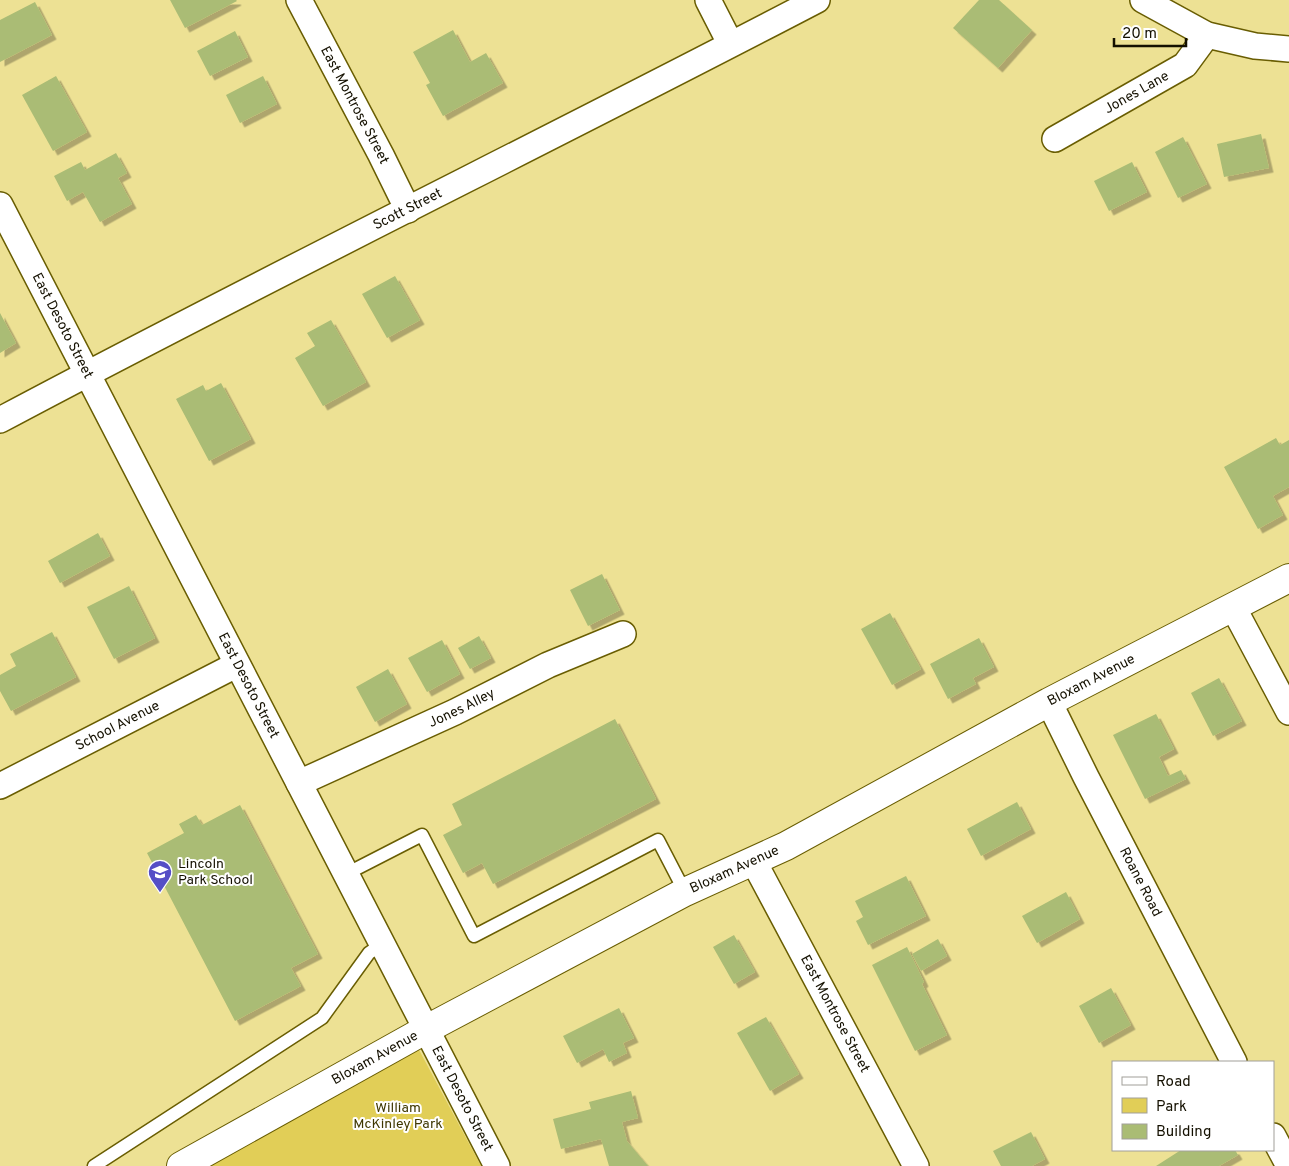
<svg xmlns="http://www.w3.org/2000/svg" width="1289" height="1166" font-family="Overpass,sans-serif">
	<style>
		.green { fill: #e1ce57 }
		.building { fill: #aabc74; filter: url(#shadow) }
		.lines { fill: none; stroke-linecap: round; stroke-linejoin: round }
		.service-casing { stroke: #695d02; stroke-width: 15 }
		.minor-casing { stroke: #695d02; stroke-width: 28 }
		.tertiary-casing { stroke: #695d02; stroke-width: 30 }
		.service { stroke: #fff; stroke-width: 12 }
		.minor { stroke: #fff; stroke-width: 25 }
		.tertiary { stroke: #fff; stroke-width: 28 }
		.labels { text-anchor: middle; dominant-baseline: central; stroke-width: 4; stroke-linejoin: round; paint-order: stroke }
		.street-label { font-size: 14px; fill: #141000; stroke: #fff }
		.poi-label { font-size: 14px; fill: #141000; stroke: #fff; text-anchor: start }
		.park-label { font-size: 14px; fill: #3f3700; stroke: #fff }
	</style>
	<defs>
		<filter id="shadow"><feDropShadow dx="4.5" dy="4.5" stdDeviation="0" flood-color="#0004"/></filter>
	</defs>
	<rect width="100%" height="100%" fill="#ede194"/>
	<polygon class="green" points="418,1048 481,1166 206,1166"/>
	<g class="building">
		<polygon points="170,0 236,0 237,1 185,28"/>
		<polygon points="979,0 999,0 1032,30 998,68 953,28"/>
		<polygon points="35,2 52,35 0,62 0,20"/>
		<polygon points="453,30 470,62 486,53 503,83 443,116 426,85 430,83 413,52"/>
		<polygon points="235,31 248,57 210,76 197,51"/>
		<polygon points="56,76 87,132 53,151 22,95"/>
		<polygon points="263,76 277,104 240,123 226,95"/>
		<polygon points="1261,134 1269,168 1224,177 1217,144"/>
		<polygon points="1183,137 1207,184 1178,198 1155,152"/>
		<polygon points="116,153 127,173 118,178 132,204 100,222 83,192 67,201 54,176 81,162 85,170"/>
		<polygon points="1132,162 1147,192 1109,211 1094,181"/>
		<polygon points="395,276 420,320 387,338 362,294"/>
		<polygon points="0,313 16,343 0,353"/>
		<polygon points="331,320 366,382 323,406 295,358 315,346 307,333"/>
		<polygon points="221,383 251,439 209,461 176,399 203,385 206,391"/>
		<polygon points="1276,438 1280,445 1289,440 1289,487 1273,496 1283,515 1258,529 1224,467"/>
		<polygon points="98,533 110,556 60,583 48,561"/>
		<polygon points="602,574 620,610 588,626 570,590"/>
		<polygon points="129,586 155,638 114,659 87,607"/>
		<polygon points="890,613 921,669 892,685 861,629"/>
		<polygon points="52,632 76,677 11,711 0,691 0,675 16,666 10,654"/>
		<polygon points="479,636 491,658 470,669 458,648"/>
		<polygon points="979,638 994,667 973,678 976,684 948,699 930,664"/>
		<polygon points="442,640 460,674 427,692 408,658"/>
		<polygon points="388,669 407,704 375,722 356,687"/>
		<polygon points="1219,678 1242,721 1213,736 1191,693"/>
		<polygon points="1156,714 1174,749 1159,757 1168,776 1181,770 1186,779 1145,799 1113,735"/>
		<polygon points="615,719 656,799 493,884 482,863 463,873 443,835 462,825 452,804"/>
		<polygon points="1017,802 1031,829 981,856 967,829"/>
		<polygon points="240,805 318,954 291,968 301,986 235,1021 147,853 184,833 179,824 196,815 202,825"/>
		<polygon points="906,876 926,916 868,945 856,921 863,917 855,901"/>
		<polygon points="1066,892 1080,919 1037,943 1022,916"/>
		<polygon points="734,935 755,972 734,984 713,947"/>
		<polygon points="938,939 947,956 921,971 912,954"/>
		<polygon points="907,947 924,982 922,984 947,1035 915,1051 872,965"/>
		<polygon points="1111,988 1131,1025 1099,1043 1079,1006"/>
		<polygon points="619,1008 634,1038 623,1043 627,1053 609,1062 603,1049 577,1063 563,1036"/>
		<polygon points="766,1017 799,1074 770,1091 737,1033"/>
		<polygon points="631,1091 638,1118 622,1122 627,1141 648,1166 609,1166 601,1139 561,1149 553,1119 591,1109 589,1102"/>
		<polygon points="1031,1132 1045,1159 1032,1166 1001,1166 993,1151"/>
		<polygon points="1181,1150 1235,1150 1238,1155 1219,1166 1156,1166"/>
	</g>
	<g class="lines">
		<g class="service-casing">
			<g id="service">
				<polyline points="346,874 422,835 474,936 658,840 685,892"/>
				<polyline points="94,1166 322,1018 369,953 382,944"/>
			</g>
		</g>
		<g class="minor-casing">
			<g id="minor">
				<path id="s1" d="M299,0L381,155L408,210"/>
				<polyline points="708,0 730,43"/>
				<polyline points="1143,0 1207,35 1255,46 1289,49"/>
				<path id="s2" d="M1055,139L1185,65L1207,35"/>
				<path id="s3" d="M0,205L497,1166"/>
				<path id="s4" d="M0,420C270,276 545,142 817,0"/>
				<polyline points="1233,607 1289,712"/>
				<path id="s5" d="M1049,702L1086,777L1234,1062"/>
				<path id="s6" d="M299,783L455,712L548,665L623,634"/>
				<path id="s7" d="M0,786L236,665"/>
				<path id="s8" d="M754,862L916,1166"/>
				<polyline points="1273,1136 1289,1166"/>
			</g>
		</g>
		<g class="tertiary-casing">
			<g id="tertiary">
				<path id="s9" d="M181,1166L425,1030L685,892L786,846L1049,702L1289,578"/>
			</g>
		</g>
		<use href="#service" class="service"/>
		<use href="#minor" class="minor"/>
		<use href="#tertiary" class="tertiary"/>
	</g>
	<defs>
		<g id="school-pin" transform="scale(1.25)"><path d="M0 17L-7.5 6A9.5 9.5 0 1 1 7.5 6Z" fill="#554ec6" stroke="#fff"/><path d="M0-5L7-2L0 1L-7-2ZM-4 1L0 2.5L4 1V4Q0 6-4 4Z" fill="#fff"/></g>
	</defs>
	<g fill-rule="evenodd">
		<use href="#school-pin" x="160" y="872"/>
	</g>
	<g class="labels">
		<g class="street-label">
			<text stroke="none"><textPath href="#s2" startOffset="94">Jones Lane</textPath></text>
			<text stroke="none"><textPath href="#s1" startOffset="119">East Montrose Street</textPath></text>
			<text stroke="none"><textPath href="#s4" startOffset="459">Scott Street</textPath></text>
			<text stroke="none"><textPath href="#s3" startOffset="136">East Desoto Street</textPath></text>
			<text stroke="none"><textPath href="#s9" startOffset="1032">Bloxam Avenue</textPath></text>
			<text stroke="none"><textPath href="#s3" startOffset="541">East Desoto Street</textPath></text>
			<text stroke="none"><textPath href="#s6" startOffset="179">Jones Alley</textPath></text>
			<text stroke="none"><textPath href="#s7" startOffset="132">School Avenue</textPath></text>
			<text stroke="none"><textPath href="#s9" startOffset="628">Bloxam Avenue</textPath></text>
			<text stroke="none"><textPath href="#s5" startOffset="202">Roane Road</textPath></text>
			<text stroke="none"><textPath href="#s8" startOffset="172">East Montrose Street</textPath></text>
			<text stroke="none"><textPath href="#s9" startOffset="222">Bloxam Avenue</textPath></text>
			<text stroke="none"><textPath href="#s3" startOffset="1006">East Desoto Street</textPath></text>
		</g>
		<g class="poi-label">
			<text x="178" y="864">Lincoln<tspan x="178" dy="16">Park School</tspan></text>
		</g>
		<g class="park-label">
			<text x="398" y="1108">William<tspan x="398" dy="16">McKinley Park</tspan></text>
		</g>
	</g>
	<rect x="1112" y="1061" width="162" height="90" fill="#ffffff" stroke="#a19f99"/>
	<rect x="1122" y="1077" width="25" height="8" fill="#ffffff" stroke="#a19f99"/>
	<text x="1156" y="1086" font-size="15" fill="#141000">Road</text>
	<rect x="1122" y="1098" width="25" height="15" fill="#e1ce57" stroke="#a19f99"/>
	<text x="1156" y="1111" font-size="15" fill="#141000">Park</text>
	<rect x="1122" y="1124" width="25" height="15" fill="#aabc74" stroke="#a19f99"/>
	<text x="1156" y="1136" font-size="15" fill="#141000">Building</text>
	<path d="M1114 38v8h72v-8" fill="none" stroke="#141000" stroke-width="2.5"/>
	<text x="1122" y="38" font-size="15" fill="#141000" stroke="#ffffff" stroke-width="4" paint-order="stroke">20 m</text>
</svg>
